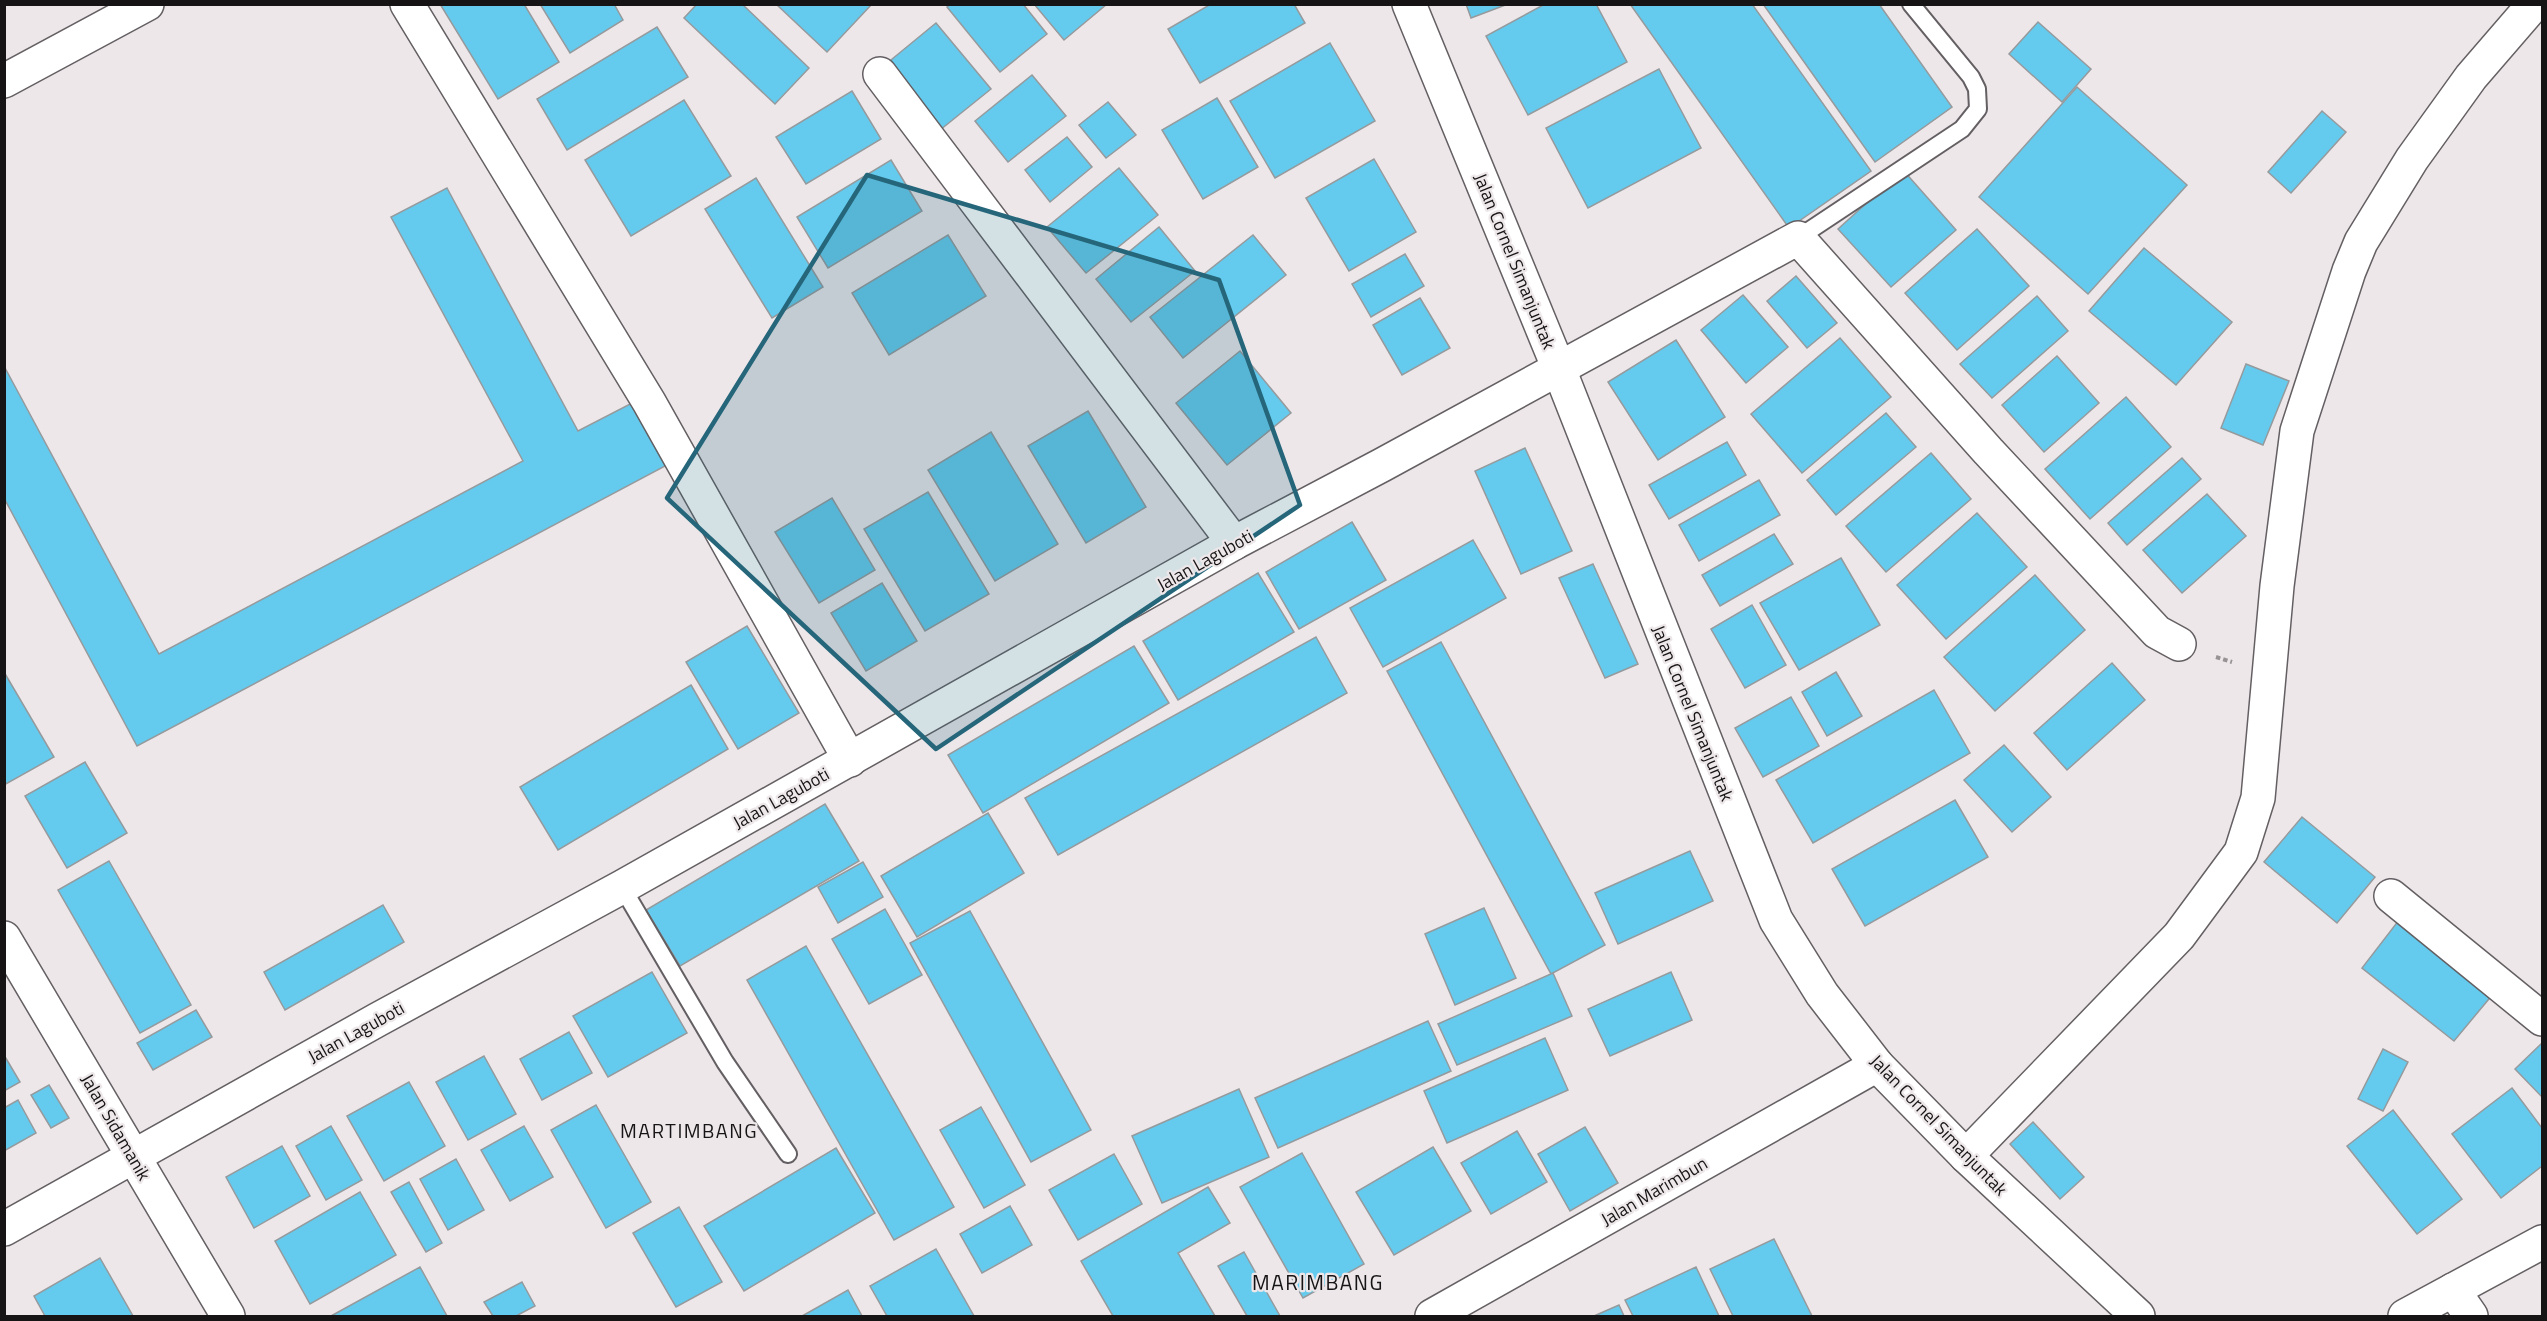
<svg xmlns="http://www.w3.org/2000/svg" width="2547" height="1321" font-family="'Titillium Web',sans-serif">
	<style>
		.building { fill: #64cbee; stroke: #959a9d; stroke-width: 1.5 }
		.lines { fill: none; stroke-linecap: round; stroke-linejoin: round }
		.lane-casing { stroke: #645f62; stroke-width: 20 }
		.street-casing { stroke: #645f62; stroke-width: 36 }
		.secondary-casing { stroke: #645f62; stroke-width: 36 }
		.path { stroke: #979395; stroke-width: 4; stroke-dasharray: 4.5 3; stroke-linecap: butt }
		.lane { stroke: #fff; stroke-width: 16 }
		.street { stroke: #fff; stroke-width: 33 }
		.secondary { stroke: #fff; stroke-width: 33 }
		.marked { fill: #25667a; fill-opacity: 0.2; stroke: #25667a; stroke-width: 4.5; stroke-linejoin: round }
		.labels { text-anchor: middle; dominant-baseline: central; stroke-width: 4.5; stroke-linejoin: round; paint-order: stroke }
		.street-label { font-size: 18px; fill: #161415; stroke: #ede7ea }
		.neighbourhood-label { font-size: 20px; letter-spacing: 1.5px; fill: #161415; stroke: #ede7ea }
		.quarter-label { font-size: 21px; letter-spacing: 1.5px; fill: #161415; stroke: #ede7ea }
	</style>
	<rect width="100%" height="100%" fill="#ede7ea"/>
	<g class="building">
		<polygon points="440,4 524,4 559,62 498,99"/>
		<polygon points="540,4 614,4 623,20 570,53"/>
		<polygon points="697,4 742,4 809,68 775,104 684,18"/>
		<polygon points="776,4 872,4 827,52"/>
		<polygon points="950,4 1023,4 1047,34 1000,72 947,7"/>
		<polygon points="1034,4 1107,4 1064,40"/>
		<polygon points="1211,4 1294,4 1305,23 1200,83 1168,29"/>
		<polygon points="1466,4 1508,4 1471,18"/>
		<polygon points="1545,4 1596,4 1627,62 1528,115 1486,36"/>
		<polygon points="1630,4 1752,4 1871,171 1789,228"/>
		<polygon points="1763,4 1879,4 1952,107 1875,162"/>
		<polygon points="2038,22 2091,69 2062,102 2009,54"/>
		<polygon points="936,23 991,89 940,130 886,64"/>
		<polygon points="657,27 688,77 567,150 537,99"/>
		<polygon points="1330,43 1375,121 1275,178 1230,101"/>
		<polygon points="1659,69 1701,148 1588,208 1546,128"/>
		<polygon points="1032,75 1066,116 1008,162 975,121"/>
		<polygon points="2077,87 2187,185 2088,294 1979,197"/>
		<polygon points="852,91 881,139 806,184 776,137"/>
		<polygon points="1217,98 1258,167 1203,199 1162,130"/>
		<polygon points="684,100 731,176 631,236 585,160"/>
		<polygon points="1108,102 1136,135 1106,158 1079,125"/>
		<polygon points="2322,111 2346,132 2291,193 2268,172"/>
		<polygon points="1067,137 1092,167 1050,202 1025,170"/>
		<polygon points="1374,159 1416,232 1349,271 1306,198"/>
		<polygon points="891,160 922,211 828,268 797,217"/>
		<polygon points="1119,168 1158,215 1086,273 1047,227"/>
		<polygon points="1903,170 1956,230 1891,287 1838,229"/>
		<polygon points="756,178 823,287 772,318 705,209"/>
		<polygon points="447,188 578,431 634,402 667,465 137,746 4,498 4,366 159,654 523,461 391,217"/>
		<polygon points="1159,227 1195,271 1131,322 1096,279"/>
		<polygon points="1977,229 2029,286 1957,350 1905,293"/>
		<polygon points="948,235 986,296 889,355 852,293"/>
		<polygon points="1253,235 1286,275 1183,358 1150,317"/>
		<polygon points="2144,248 2232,322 2176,385 2089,311"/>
		<polygon points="1405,254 1424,286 1371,317 1352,284"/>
		<polygon points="1796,276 1837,323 1807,348 1767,301"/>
		<polygon points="1743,295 1788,347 1746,383 1701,330"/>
		<polygon points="2037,296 2068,331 1992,398 1960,364"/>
		<polygon points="1420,298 1450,348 1402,375 1373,325"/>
		<polygon points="1840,338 1891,397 1802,473 1751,414"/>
		<polygon points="1676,340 1725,417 1658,460 1608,382"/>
		<polygon points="1240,351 1291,413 1227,465 1176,403"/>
		<polygon points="2057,356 2099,403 2044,452 2002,405"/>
		<polygon points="2246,364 2289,381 2263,445 2221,428"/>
		<polygon points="2126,397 2171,447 2090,519 2045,469"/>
		<polygon points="1088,411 1146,507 1086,543 1028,446"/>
		<polygon points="1886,413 1916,447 1836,515 1807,480"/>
		<polygon points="991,432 1058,544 995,581 928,470"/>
		<polygon points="1727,442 1746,475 1669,519 1649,485"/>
		<polygon points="1525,448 1572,551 1521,574 1475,471"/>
		<polygon points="1931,453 1971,499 1886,572 1846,526"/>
		<polygon points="2182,458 2201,479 2127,545 2108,523"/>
		<polygon points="1759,480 1780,515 1699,561 1679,525"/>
		<polygon points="928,492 989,594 925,631 864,529"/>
		<polygon points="2207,494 2246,536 2182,593 2143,550"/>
		<polygon points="832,498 875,570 819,603 775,532"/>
		<polygon points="1977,513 2027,567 1946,639 1897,585"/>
		<polygon points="1352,522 1386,580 1299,629 1266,572"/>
		<polygon points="1774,534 1793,564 1720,606 1702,575"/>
		<polygon points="1473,540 1506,598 1383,667 1350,608"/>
		<polygon points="1841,558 1880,625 1799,670 1760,603"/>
		<polygon points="1593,564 1638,664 1605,678 1559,578"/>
		<polygon points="1258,573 1294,632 1178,700 1143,641"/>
		<polygon points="2035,575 2085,630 1995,711 1944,657"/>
		<polygon points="882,583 917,641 866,671 831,613"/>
		<polygon points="1752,605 1786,665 1745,688 1711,629"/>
		<polygon points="747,626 799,713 738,749 686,662"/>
		<polygon points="1316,637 1347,693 1058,855 1025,798"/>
		<polygon points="1441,642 1605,945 1551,974 1387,671"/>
		<polygon points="1134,646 1169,703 983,813 948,755"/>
		<polygon points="2112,663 2145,700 2067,770 2034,733"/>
		<polygon points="4,672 54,757 4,785"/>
		<polygon points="1836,672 1862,716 1827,736 1802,692"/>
		<polygon points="691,685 728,749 558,850 520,787"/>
		<polygon points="1934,690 1970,753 1813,843 1776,780"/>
		<polygon points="1791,697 1819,746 1763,777 1735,728"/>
		<polygon points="2004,745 2051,797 2012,832 1964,780"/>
		<polygon points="85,762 127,833 67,868 25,796"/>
		<polygon points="1955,800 1988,857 1865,926 1832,869"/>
		<polygon points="825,804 859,861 680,966 646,910"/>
		<polygon points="988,813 1024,873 917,937 881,876"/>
		<polygon points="2302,817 2375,877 2337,923 2264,862"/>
		<polygon points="1690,851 1713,901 1618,944 1595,893"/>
		<polygon points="109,861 191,1005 140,1033 58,890"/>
		<polygon points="863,862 883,897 838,923 818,887"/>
		<polygon points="383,905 404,942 285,1010 264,972"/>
		<polygon points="1484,908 1516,978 1455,1005 1425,934"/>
		<polygon points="885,909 922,975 869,1004 832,939"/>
		<polygon points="970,911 1091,1130 1031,1162 910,943"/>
		<polygon points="2399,920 2493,994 2454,1041 2362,968"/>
		<polygon points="806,946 954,1207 894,1240 747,980"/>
		<polygon points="652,972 687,1033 608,1077 573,1016"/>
		<polygon points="1671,972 1692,1020 1610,1056 1588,1009"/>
		<polygon points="1553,973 1572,1016 1457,1065 1438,1024"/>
		<polygon points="196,1010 212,1037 153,1070 137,1043"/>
		<polygon points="1428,1021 1451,1071 1278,1148 1255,1098"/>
		<polygon points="569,1032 592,1073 542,1100 520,1059"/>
		<polygon points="1545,1038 1568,1090 1447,1143 1424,1091"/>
		<polygon points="2542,1043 2542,1097 2515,1069"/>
		<polygon points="2383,1049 2408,1062 2383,1111 2358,1099"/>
		<polygon points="4,1055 20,1082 4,1091"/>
		<polygon points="484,1056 516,1114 468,1140 436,1082"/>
		<polygon points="409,1082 445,1146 384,1181 347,1116"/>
		<polygon points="49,1085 69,1118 51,1128 31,1095"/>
		<polygon points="2512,1088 2542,1128 2542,1166 2501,1198 2452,1134"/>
		<polygon points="1239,1089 1269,1157 1162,1203 1132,1136"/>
		<polygon points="18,1100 36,1133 4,1151 4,1108"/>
		<polygon points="596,1105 651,1202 606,1228 551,1130"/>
		<polygon points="981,1107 1025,1185 984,1208 940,1130"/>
		<polygon points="2393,1110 2462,1199 2417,1234 2347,1146"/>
		<polygon points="2033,1122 2084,1177 2060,1199 2010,1144"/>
		<polygon points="331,1126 362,1180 326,1200 296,1146"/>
		<polygon points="524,1126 553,1177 510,1201 481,1150"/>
		<polygon points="1585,1127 1618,1183 1570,1211 1538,1154"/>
		<polygon points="1517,1131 1547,1182 1491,1214 1461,1163"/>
		<polygon points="282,1146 310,1196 254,1228 226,1177"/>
		<polygon points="1433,1147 1471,1211 1394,1255 1356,1192"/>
		<polygon points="836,1148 875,1213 744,1291 704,1226"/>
		<polygon points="1302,1153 1364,1264 1303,1298 1240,1187"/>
		<polygon points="1114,1154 1142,1204 1078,1240 1049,1190"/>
		<polygon points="456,1159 484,1210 448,1230 420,1179"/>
		<polygon points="409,1182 442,1243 426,1252 391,1192"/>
		<polygon points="1208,1187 1230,1223 1178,1253 1215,1316 1113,1316 1081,1261"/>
		<polygon points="360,1192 396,1255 310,1304 275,1241"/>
		<polygon points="1010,1206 1032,1245 982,1273 960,1234"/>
		<polygon points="679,1207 722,1282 676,1307 633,1233"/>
		<polygon points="1774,1239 1812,1316 1733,1316 1710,1269"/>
		<polygon points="936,1249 974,1316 887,1316 870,1286"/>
		<polygon points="1244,1252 1280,1316 1247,1316 1218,1266"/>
		<polygon points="100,1258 133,1316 45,1316 34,1296"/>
		<polygon points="420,1267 447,1316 331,1316"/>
		<polygon points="1696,1267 1719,1316 1633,1316 1625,1300"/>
		<polygon points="522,1282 535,1306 516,1316 493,1316 484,1302"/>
		<polygon points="848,1290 862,1316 802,1316"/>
		<polygon points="1619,1305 1624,1316 1594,1316"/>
	</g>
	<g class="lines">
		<g class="lane-casing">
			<g id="lane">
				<polyline points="1798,238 1962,129 1978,109 1977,89 1971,77 1911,4"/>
				<polyline points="622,887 725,1062 788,1154"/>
			</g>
		</g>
		<g class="street-casing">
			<g id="street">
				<polyline points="407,4 649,402 850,760"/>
				<polyline points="880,74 1234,543"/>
				<polyline points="2391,896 2542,1019"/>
				<polyline points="4,938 228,1316"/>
				<polyline points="1966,1156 2179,936 2241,852 2258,798 2277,586 2297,431 2349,271 2361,242 2412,159 2471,77 2534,4"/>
				<polyline points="4,1229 377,1020 622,887 1234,543 1382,465 1798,238 1988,451 2157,632 2179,644"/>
				<polyline points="2453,1290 2471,1316"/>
				<polyline points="1432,1316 1877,1065"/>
				<polyline points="2405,1316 2542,1242"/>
			</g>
		</g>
		<g class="secondary-casing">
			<g id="secondary">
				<polyline points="1409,4 1559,369 1776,920 1822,994 1877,1065 1966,1156 2138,1316"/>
				<polyline points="4,81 147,4"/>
			</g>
		</g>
		<polyline class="path" points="2216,657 2232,662"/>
		<use href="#lane" class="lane"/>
		<use href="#street" class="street"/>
		<use href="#secondary" class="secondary"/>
	</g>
	<path class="marked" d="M867,175L1219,280L1300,505L936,749L667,498Z"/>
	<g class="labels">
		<g class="street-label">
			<text transform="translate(1515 261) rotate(68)">Jalan Cornel Simanjuntak</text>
			<text transform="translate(1205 560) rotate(-29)">Jalan Laguboti</text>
			<text transform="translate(1693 713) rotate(68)">Jalan Cornel Simanjuntak</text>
			<text transform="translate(781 798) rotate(-29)">Jalan Laguboti</text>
			<text transform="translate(356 1032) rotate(-29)">Jalan Laguboti</text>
			<text transform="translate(1939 1125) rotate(46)">Jalan Cornel Simanjuntak</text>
			<text transform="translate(116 1127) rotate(60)">Jalan Sidamanik</text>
			<text transform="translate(1654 1191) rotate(-30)">Jalan Marimbun</text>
		</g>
		<g class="neighbourhood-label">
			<text x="689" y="1130">MARTIMBANG</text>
		</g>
		<g class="quarter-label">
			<text x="1318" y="1282">MARIMBANG</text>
		</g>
	</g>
	<rect width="2547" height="1321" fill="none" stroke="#161415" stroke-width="12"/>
</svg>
